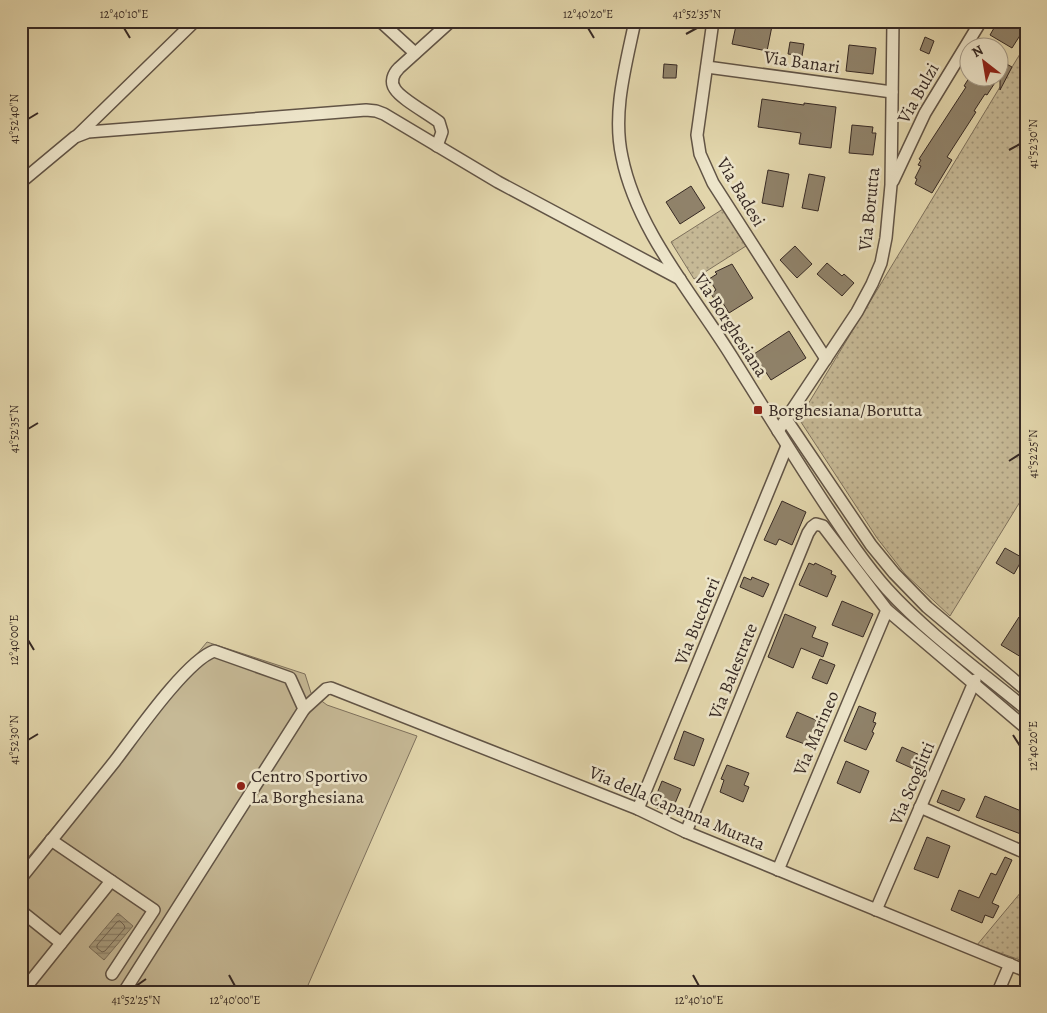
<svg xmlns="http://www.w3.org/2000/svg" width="1047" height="1013" font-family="Alegreya,serif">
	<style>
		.grass { fill: url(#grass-dots); stroke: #7e715d }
		.green { fill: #c6b996; stroke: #7e715d }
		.water { fill: url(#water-rules); stroke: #7a6e5a }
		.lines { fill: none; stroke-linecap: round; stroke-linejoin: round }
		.shore { stroke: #6f6251; stroke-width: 1 }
		.building { fill: #90836b; stroke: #362924 }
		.minor-casing { stroke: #615446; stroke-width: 14 }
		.minor { stroke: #ede5ca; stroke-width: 11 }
		.ticks { fill: none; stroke: #362924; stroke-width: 2 }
		.poi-dot { fill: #8f2418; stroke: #ede5ca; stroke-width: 2 }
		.labels { text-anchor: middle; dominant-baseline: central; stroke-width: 5; stroke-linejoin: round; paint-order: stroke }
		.street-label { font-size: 18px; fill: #362924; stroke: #ede5ca }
		.poi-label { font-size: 18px; fill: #362924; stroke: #ede5ca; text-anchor: start }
		.neatline { fill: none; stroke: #362924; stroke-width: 2 }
		.ticks-label { font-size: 12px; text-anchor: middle; fill: #362924 }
	</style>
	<defs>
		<pattern id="grass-dots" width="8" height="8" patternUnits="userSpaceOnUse" patternTransform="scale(1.25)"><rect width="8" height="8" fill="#c6b996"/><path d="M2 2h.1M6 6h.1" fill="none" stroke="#a2967a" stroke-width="1.8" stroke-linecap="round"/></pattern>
		<pattern id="water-rules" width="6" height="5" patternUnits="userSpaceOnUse" patternTransform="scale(1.25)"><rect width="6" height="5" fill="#a89c7e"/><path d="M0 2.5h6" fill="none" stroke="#8a7f67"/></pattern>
	</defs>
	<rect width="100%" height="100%" fill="#e3d7ad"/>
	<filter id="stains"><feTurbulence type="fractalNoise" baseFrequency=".004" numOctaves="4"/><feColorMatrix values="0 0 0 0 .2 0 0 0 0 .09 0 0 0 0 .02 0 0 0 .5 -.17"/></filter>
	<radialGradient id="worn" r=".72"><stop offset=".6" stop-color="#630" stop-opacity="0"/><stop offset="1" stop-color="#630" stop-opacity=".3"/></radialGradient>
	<g class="grass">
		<polygon points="1026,44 1026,492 950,616 905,574 877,538 799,419"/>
		<polygon points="723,209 746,246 694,279 671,242"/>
		<polygon points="1026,886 1026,962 977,945"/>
	</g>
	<polygon class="green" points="207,642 305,674 311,693 327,705 417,736 305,992 21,992 21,866"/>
	<polygon class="water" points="118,913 133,926 104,960 89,947"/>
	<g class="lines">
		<polygon class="shore" points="120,921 124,925 125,928 105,951 102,952 97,948 97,945 117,922"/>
	</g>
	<g class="building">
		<polygon points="737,21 773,21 767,51 732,44"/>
		<polygon points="998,21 1026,21 1026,26 1012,48 990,35"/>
		<polygon points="925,37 934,41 929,54 920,50"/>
		<polygon points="790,42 804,44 802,56 788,54"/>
		<polygon points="849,45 876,48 873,74 846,71"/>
		<polygon points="1003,62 1012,67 1000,90 1000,68"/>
		<polygon points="664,64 677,65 676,78 663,78"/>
		<polygon points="969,78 998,78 987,95 985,94 974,111 976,112 947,157 952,160 932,193 915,184 917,179 915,178 921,166 918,165 921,160 919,159 966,87 964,86"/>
		<polygon points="762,99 804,105 804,103 836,107 831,148 799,144 801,133 758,127"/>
		<polygon points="852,125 873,127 872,133 876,133 873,155 849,153"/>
		<polygon points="768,170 789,174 783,207 762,203"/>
		<polygon points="809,174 825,177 818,211 802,208"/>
		<polygon points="691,186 705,208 680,224 666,202"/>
		<polygon points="795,246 812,264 797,278 780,260"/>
		<polygon points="827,263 842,276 844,274 854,283 842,296 817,274"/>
		<polygon points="732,264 753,298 729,313 721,300 717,303 711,294 716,290 709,279 717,274 715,272"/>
		<polygon points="789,331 806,358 771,380 754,354"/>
		<polygon points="782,501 806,512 792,545 779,539 776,545 764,540"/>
		<polygon points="1005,548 1023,558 1014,574 996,563"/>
		<polygon points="809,563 814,565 815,563 832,571 831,574 836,576 827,597 799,585"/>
		<polygon points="744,577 751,580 752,577 769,584 763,597 740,587"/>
		<polygon points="842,601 873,614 863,637 832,625"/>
		<polygon points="785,614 816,627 812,637 828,643 823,657 801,648 793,668 768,657"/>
		<polygon points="1019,617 1026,622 1026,660 1001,645"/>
		<polygon points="820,659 835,665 827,684 812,678"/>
		<polygon points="859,706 876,713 873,722 876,723 872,732 874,733 866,750 844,741"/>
		<polygon points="797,712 818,721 816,726 818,727 810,746 786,737"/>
		<polygon points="684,731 704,739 694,766 674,759"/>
		<polygon points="902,747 922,756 916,770 896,761"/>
		<polygon points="846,761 869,771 860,793 837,783"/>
		<polygon points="727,765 749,773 744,785 749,787 743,802 720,792 724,780 721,779"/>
		<polygon points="662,781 681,789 671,813 652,806"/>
		<polygon points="942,790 965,799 959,811 937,802"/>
		<polygon points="985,796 1026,813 1026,836 976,817"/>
		<polygon points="927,837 950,846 938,878 914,869"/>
		<polygon points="1005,857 1012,860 992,903 999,906 993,918 985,915 982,923 951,910 959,890 979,898 991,873 996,875"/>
	</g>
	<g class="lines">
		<g class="minor-casing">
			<g id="minor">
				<polyline points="380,21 415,53"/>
				<path d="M635,21C626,65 612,112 622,157C637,231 693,294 732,357C762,405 792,454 823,501C843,531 863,562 887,589C928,634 979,670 1026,709"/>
				<polyline points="713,21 697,135 700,154 713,183 826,359"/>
				<polyline points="707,67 892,92"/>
				<polyline points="78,135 195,21"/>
				<path d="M437,146L442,132L439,122C429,114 401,99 395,89C390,82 393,74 399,68L451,21"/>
				<polyline points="893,181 925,113 981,21"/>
				<polyline points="21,182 75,137 88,132 366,110 376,111 384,114 498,182 680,279"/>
				<polyline points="786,419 871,545 894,573 927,607 1026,690"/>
				<polyline points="778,431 857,312 872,284 881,263 886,238 891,185 893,21"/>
				<polyline points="304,709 326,689 331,688 638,809 686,832 1026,971"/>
				<polyline points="920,807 1026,853"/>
				<polyline points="638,809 787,446"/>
				<polyline points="686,832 808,533 812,527 816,524 823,526 887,610 1026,728"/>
				<polyline points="51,840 154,910 112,974"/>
				<polyline points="778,870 887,610"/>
				<path d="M21,878C52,839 84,800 115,761C135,735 186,661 214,651L290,678L304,709L124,992"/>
				<polyline points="876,910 975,680"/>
				<polyline points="21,911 61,943"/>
				<polyline points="22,992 111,881"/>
				<polyline points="998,992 1010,964"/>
			</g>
		</g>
		<use href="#minor" class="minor"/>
	</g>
	<path class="ticks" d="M124,28L130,38M588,28L594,38M686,34L697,28M28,119L38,113M1009,150L1020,144M28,429L38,423M1009,461L1020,454M28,640L34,650M1013,735L1020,746M28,740L38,734M229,975L235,986M693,975L699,986M136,986L146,979"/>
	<g class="poi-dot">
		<rect x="753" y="405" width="10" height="10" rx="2.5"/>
		<circle cx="241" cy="786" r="5"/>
	</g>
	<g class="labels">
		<g class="street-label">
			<text transform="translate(802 62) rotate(8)">Via Banari</text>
			<text transform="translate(918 93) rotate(-61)">Via Bulzi</text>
			<text transform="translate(741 192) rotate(59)">Via Badesi</text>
			<text transform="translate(869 209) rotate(-84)">Via Borutta</text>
			<text transform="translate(731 325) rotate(57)">Via Borghesiana</text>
			<text transform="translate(697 621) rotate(-68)">Via Buccheri</text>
			<text transform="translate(733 671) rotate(-68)">Via Balestrate</text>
			<text transform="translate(816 733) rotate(-67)">Via Marineo</text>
			<text transform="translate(912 783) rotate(-67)">Via Scoglitti</text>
			<text transform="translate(677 808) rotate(23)">Via della Capanna Murata</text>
		</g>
		<g class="poi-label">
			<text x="768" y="410">Borghesiana/Borutta</text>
			<text x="251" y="776">Centro Sportivo<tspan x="251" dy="21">La Borghesiana</tspan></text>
		</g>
	</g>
	<rect width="1047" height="1013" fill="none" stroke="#e3d7ad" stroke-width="55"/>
	<g transform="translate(984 62) rotate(329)"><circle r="24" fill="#ede5ca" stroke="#a49a88"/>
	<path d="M0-4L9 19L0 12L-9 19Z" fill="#8f2418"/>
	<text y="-8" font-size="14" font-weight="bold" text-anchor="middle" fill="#362924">N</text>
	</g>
	<rect x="28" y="28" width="992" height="958" class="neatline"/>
	<g class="ticks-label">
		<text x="124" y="18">12°40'10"E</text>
		<text x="588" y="18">12°40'20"E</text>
		<text x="697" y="18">41°52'35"N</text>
		<text transform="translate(14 119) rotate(-90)" y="4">41°52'40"N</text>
		<text transform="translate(1033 144) rotate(-90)" y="4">41°52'30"N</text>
		<text transform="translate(14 429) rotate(-90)" y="4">41°52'35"N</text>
		<text transform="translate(1033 454) rotate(-90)" y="4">41°52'25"N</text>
		<text transform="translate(14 640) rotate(-90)" y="4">12°40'00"E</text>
		<text transform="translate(14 740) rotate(-90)" y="4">41°52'30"N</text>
		<text transform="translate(1033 746) rotate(-90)" y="4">12°40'20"E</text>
		<text x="136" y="1004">41°52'25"N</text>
		<text x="235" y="1004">12°40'00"E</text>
		<text x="699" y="1004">12°40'10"E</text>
	</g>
	<rect width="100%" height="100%" filter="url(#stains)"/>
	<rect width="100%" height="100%" fill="url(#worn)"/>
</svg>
